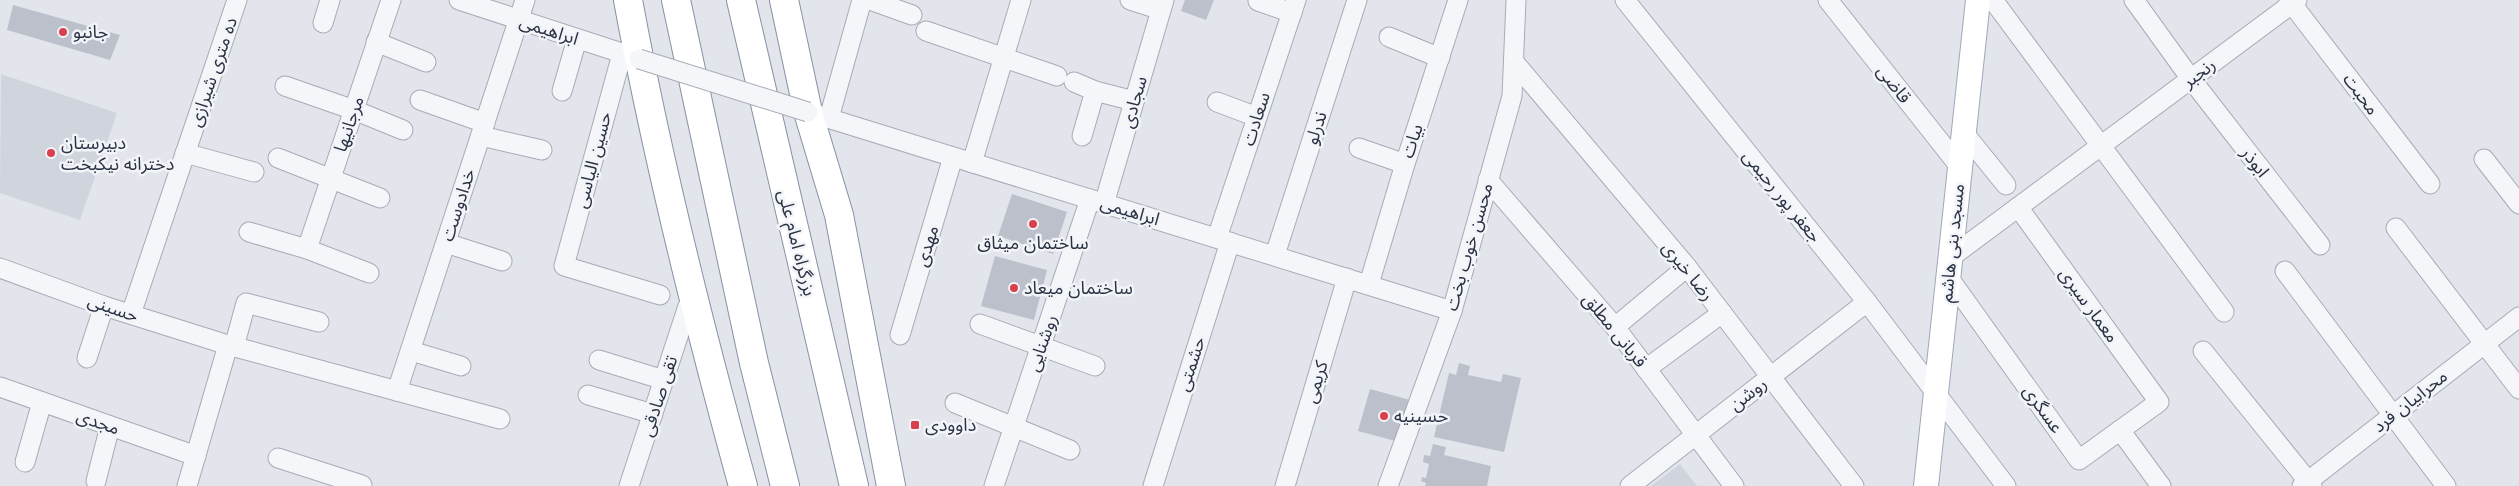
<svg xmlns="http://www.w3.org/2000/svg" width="2519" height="486" font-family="'Fira Sans','Noto Sans Arabic',sans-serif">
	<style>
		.built { fill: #d0d4dd }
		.building { fill: #bcc0cb }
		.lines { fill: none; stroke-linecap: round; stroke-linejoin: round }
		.minor-casing { stroke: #a7abb6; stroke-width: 21 }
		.major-casing { stroke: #a0a8b8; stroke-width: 26 }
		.highway-casing { stroke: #8891a3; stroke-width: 30 }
		.minor { stroke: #f5f6f9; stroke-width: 19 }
		.major { stroke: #fff; stroke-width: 24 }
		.highway { stroke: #fff; stroke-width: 28 }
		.minor-bridge-casing { stroke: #a7abb6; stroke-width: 21; stroke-linecap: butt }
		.minor-bridge { stroke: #f5f6f9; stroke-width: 19 }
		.poi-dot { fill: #d7404c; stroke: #f2f4f8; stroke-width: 2 }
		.labels { text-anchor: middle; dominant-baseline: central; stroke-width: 5; stroke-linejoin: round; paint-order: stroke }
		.street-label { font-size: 18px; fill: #293144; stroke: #f2f4f8 }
		.poi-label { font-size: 18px; fill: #293144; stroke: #f2f4f8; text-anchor: start }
	</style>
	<rect width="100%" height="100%" fill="#e2e5eb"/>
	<g class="built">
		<polygon points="1,74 117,113 80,220 0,193"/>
		<polygon points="1680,464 1697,486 1651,486"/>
	</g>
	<g class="building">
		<polygon points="1185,0 1214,0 1206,20 1181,11"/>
		<polygon points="13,5 120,35 110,60 7,30"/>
		<polygon points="1012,194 1067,212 1053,254 998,236"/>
		<polygon points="995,256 1047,270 1034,320 981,306"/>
		<polygon points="1459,363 1470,366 1468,375 1501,382 1503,374 1521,378 1504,452 1434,437 1449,373 1456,375"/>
		<polygon points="1370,389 1410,400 1399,442 1358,431"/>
		<polygon points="1433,444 1446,447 1444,455 1491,466 1487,486 1425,486 1426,483 1421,481 1422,477 1426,478 1429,464 1423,462 1424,455 1430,456"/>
	</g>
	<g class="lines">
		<g class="minor-casing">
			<g id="minor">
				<polyline points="459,0 634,57"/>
				<polyline points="870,0 912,15"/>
				<polyline points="1130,0 1161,10"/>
				<polyline points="1625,0 1867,302 2006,486"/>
				<polyline points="1828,0 1960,167"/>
				<polyline points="1993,0 2224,312"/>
				<polyline points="2134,0 2191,79 2320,245"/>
				<polyline points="2289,0 2430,184"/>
				<polyline points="1258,1 1292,13"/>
				<polyline points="323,23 330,0"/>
				<polyline points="926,31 1057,76"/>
				<polyline points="1389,37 1440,58"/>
				<polyline points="376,42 426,62"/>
				<polyline points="622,54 564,266 660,295"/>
				<polyline points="1514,62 1687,267 1854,486"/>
				<polyline points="1074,82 1095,91 1134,101"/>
				<polyline points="285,86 354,110 403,130"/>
				<polyline points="562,91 577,39"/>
				<polyline points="420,100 485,123"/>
				<polyline points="1217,102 1257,117"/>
				<polyline points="808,112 1452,311"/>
				<polyline points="829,118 862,0"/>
				<polyline points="1964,133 2006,185"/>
				<polyline points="481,136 542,150"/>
				<polyline points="1082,136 1095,91"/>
				<polyline points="1359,148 1405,164"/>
				<polyline points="185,153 254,172"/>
				<polyline points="278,158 380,198"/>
				<polyline points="2484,159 2519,204"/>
				<polyline points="972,163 1021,0"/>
				<polyline points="1488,180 1615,327 1734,486"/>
				<polyline points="1104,204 1164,0"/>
				<polyline points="2396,228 2519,389"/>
				<polyline points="249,232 307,249 369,273"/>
				<polyline points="1217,238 1296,0"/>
				<polyline points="446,243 502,261"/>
				<polyline points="307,249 391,0"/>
				<polyline points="1275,255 1357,0"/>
				<polyline points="1951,257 2297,0"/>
				<polyline points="0,268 104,306 228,345 500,419"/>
				<polyline points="2285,271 2446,486"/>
				<polyline points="1949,278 2079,460 2159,402 2018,207"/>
				<polyline points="1369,284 1405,164 1458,0"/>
				<polyline points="131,314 237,0"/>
				<polyline points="980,324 1095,366"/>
				<polyline points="1615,327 1687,267"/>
				<polyline points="900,335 953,157"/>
				<polyline points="234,347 246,303 319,322"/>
				<polyline points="411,351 461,366"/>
				<polyline points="2203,351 2312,486"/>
				<polyline points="87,358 104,306"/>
				<polyline points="599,360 664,380"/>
				<polyline points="1646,369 1722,313"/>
				<polyline points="0,387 196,456"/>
				<polyline points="397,391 525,0"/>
				<polyline points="588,395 653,414"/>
				<polyline points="955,403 1070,450"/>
				<polyline points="2120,430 2161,486"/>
				<polyline points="278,458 362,485"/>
				<polyline points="25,462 42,402"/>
				<polyline points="96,481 110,426"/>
				<polyline points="187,486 228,345"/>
				<polyline points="629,486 688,306"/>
				<polyline points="994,486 1090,199"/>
				<polyline points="1153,486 1230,242"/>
				<polyline points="1285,486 1347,278"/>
				<polyline points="1388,486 1452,311 1512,96 1516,0"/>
				<polyline points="1630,486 1867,302"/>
				<polyline points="2302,486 2519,317"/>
			</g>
		</g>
		<g class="major-casing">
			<polyline id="major" points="1926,486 1978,0"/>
		</g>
		<g class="highway-casing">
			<g id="highway">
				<path d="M628,0C658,163 699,326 743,486"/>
				<polyline points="676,0 754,363 785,486"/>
				<polyline points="741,0 854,486"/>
				<polyline points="784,0 808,112 839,215 891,486"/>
			</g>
		</g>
		<use href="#minor" class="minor"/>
		<use href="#major" class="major"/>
		<use href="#highway" class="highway"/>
		<g class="minor-bridge-casing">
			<polyline id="minor-bridge" points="639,59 808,112"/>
		</g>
		<use href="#minor-bridge" class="minor-bridge"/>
	</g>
	<g class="poi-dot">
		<circle cx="63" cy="32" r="5"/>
		<circle cx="51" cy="153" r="5"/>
		<circle cx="1033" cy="224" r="5"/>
		<circle cx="1014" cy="288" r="5"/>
		<circle cx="1384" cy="416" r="5"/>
		<rect x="910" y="420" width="10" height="10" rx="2.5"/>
	</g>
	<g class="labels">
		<g class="street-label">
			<text transform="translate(549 30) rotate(18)">ابراهیمی</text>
			<text transform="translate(213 72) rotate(-71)">ده متری شیرازی</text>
			<text transform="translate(2199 73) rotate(-37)">رنجبر</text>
			<text transform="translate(1894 84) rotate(52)">قاضی</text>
			<text transform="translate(2361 94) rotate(53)">محبت</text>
			<text transform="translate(1134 102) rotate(-74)">سجادی</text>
			<text transform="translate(1256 119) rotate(-72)">سعادت</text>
			<text transform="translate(349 124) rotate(-71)">مرجانیها</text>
			<text transform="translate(1316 128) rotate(-72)">ندرلو</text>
			<text transform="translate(1412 141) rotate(-72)">بیات</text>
			<text transform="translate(593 160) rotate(-75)">حسین الیاسی</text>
			<text transform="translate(2255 162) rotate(52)">ابوذر</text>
			<text transform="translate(1782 196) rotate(51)">جعفر پور رحیمی</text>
			<text transform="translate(458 205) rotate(-72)">خدادوست</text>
			<text transform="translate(1130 211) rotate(17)">ابراهیمی</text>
			<text transform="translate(797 243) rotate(76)">بزرگراه امام علی</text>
			<text transform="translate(1952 243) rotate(-84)">مسجد بنی هاشم</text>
			<text transform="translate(927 246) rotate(-73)">مهدی</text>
			<text transform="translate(1469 247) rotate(-74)">محسن خوب بخت</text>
			<text transform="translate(1688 271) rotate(51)">رضا خیری</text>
			<text transform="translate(2089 305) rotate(54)">معمار سیری</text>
			<text transform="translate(113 308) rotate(19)">حسینی</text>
			<text transform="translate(1615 330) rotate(51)">قربانی مطلق</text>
			<text transform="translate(1042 343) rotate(-71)">روشنایی</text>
			<text transform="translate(1191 364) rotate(-72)">حشمتی</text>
			<text transform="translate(1316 382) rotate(-73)">کریمی</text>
			<text transform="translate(1748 394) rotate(-38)">روشن</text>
			<text transform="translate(659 396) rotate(-72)">تقی صادقی</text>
			<text transform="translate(2410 401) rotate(-38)">محرابیان فرد</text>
			<text transform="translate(2043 409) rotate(54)">عسگری</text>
			<text transform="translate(98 422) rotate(19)">مجدی</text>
		</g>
		<g class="poi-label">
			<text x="73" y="32">جانبو</text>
			<text x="61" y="143">دبیرستان<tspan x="61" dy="21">دخترانه نیکبخت</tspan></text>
			<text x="1033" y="243" text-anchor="middle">ساختمان میثاق</text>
			<text x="1024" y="288">ساختمان میعاد</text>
			<text x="1394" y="416">حسینیه</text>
			<text x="925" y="425">داوودی</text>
		</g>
	</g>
</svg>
